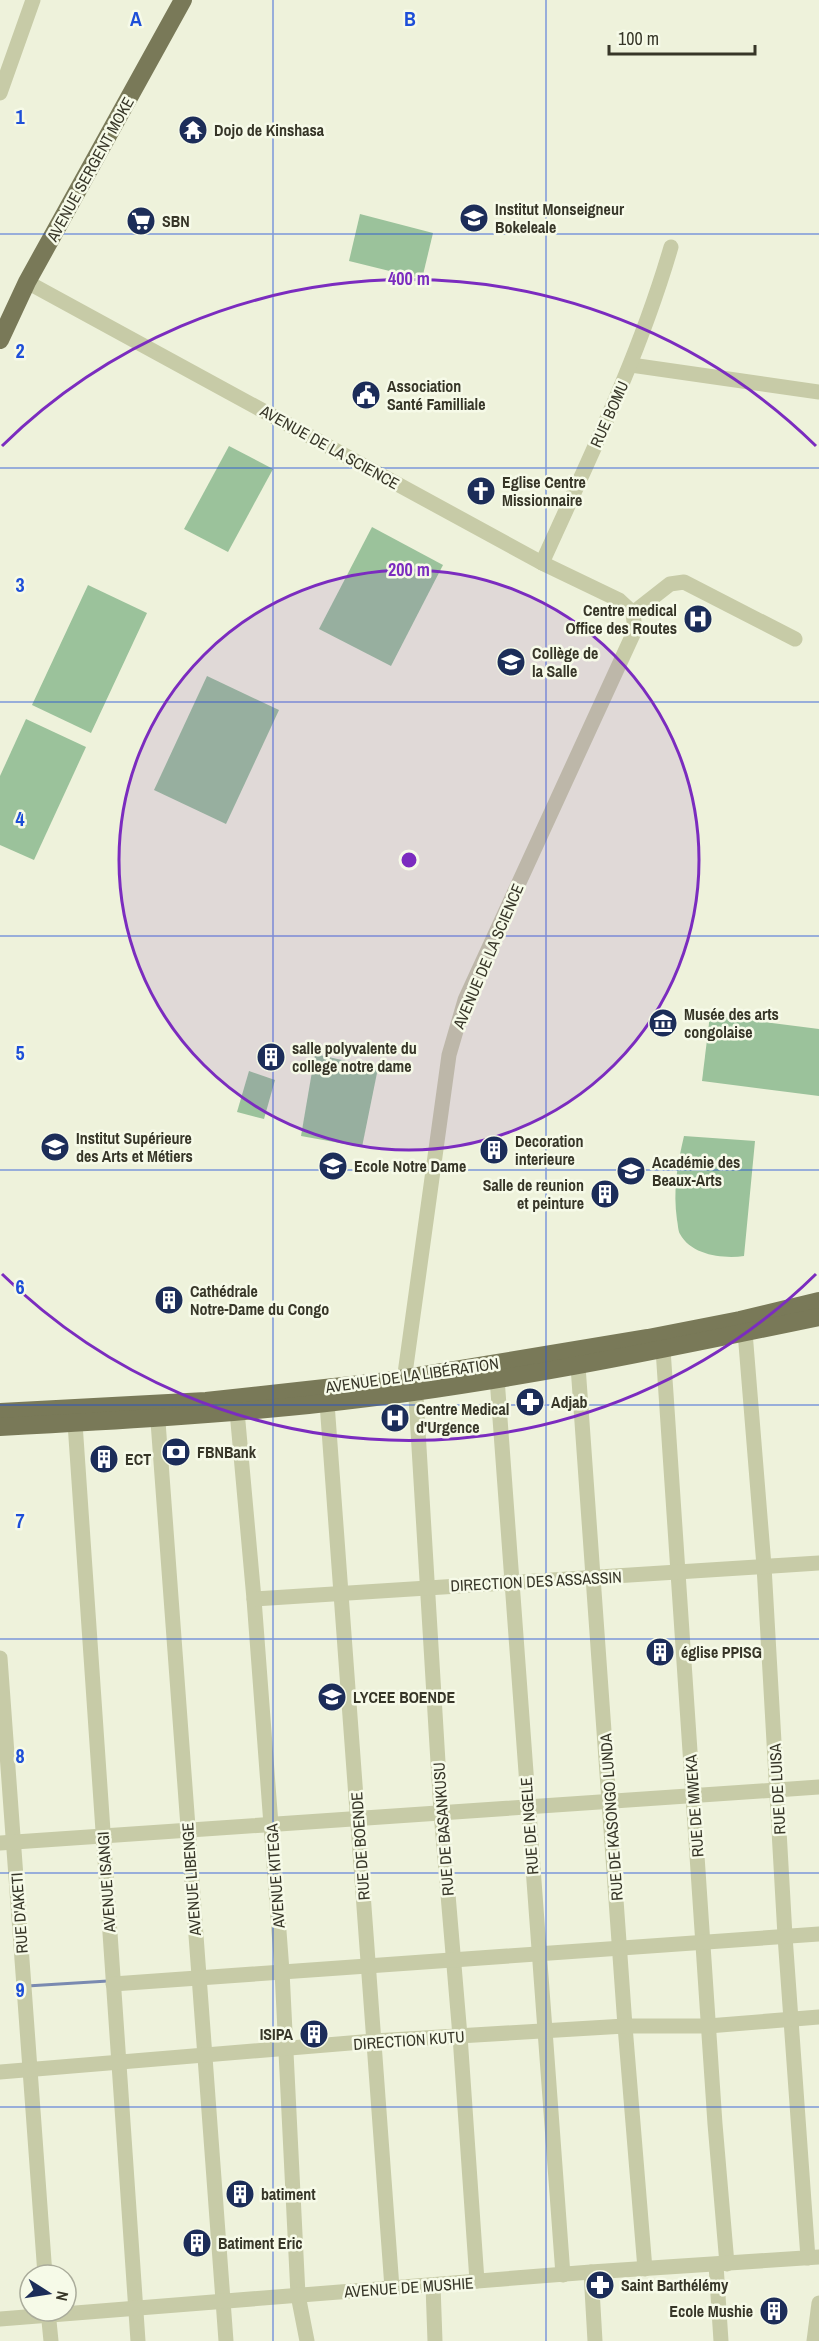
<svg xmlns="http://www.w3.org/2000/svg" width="819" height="2341" font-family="'Archivo Narrow',sans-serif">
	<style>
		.green { fill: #9bc29b }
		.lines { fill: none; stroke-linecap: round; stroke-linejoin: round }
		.stream { stroke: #7a8ab0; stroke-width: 3 }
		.minor { stroke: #c7cba7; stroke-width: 15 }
		.major { stroke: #797958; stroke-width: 18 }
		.grid { fill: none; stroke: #1d4ed8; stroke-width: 1.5; stroke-opacity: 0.55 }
		.ring { fill: none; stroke: #7b2cbf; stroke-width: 3 }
		.labels { text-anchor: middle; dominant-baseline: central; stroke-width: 5; stroke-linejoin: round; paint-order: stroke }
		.poi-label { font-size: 16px; font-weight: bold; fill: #373628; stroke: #f6fae8; text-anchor: start }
		.street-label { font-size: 16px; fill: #373628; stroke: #f6fae8 }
		.grid-label { font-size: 20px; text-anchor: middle; font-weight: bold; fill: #1d4ed8; stroke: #f6fae8; stroke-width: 5; stroke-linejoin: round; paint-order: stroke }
		.centre { fill: #7b2cbf; stroke: #f6fae8; stroke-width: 3 }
		.ring-label { font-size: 18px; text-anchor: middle; font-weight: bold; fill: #7b2cbf; stroke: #f6fae8; stroke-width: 5; stroke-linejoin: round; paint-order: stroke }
	</style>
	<rect width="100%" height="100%" fill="#eef2db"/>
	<g class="green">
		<polygon points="360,214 433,233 422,279 349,261"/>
		<polygon points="229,446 273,469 228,552 184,529"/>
		<polygon points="372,527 443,565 391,666 319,629"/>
		<polygon points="88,585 147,613 91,733 32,705"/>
		<polygon points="207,676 279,710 226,824 154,790"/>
		<polygon points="26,719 86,747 34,860 0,845 0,776"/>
		<polygon points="710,1015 819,1029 819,1096 702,1081"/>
		<polygon points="315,1054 378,1068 362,1147 301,1136"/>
		<polygon points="249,1071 275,1080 264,1119 237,1112"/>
		<path d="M684,1136L755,1141L744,1256C723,1259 691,1255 680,1234C678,1231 678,1224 677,1220C673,1190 677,1166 684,1136Z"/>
	</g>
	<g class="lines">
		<polyline class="stream" points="27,1986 108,1981"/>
		<g class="minor">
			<polyline points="0,93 33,0"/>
			<polyline points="27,282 542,563 619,600 633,613 635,630 465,1000 449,1055 403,1388"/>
			<polyline points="631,365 819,392"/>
			<path d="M542,563C589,459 639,357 671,247"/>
			<polyline points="633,613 670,584 684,582 795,639"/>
			<polyline points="741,1323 745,1332 764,1566 785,1936 808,2258"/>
			<polyline points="663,1349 715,2124 727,2264"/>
			<polyline points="578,1366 625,2026 645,2269"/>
			<polyline points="497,1378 563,2275"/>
			<polyline points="415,1381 441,1812 460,2036 477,2281"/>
			<polyline points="327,1403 392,2288"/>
			<polyline points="157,1408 226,2341"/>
			<polyline points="237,1411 254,1599 282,1971 298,2295 307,2341"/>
			<polyline points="75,1423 138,2341"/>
			<polyline points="254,1599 819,1563"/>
			<polyline points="0,1658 45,2275"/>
			<polyline points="0,1843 819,1787"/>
			<polyline points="113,1984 819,1934"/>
			<polyline points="0,2072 374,2041 625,2026 708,2026 819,2017"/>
			<polyline points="716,2265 721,2341"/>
			<polyline points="591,2272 595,2341"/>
			<polyline points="433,2285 435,2341"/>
			<polyline points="48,2311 51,2341"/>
			<polyline points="0,2319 591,2272 819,2257"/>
			<polyline points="814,2341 819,2303"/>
		</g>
		<g class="major">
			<polyline points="0,340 27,282 183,0"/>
			<polyline points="0,1412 206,1401 388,1381 648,1338 740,1320 819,1301"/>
			<path d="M0,1427C109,1421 218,1415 326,1403C492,1385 656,1351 819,1317"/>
		</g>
	</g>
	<path class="grid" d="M273,0V2341M546,0V2341M0,234H819M0,468H819M0,702H819M0,936H819M0,1170H819M0,1405H819M0,1639H819M0,1873H819M0,2107H819"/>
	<circle cx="409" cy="860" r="290" fill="#7b2cbf" fill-opacity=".12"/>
	<g class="ring">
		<circle cx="409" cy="860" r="290"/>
		<path d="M816 1274A581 581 0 0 1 2 1274M2 446A581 581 0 0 1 816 446"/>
	</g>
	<defs>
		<g id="temple-disc" transform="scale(1.5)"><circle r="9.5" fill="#1c2d59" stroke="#f6fae8"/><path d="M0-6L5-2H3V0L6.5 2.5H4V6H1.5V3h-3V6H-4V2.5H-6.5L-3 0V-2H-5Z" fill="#fff"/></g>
		<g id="school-disc" transform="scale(1.5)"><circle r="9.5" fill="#1c2d59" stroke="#f6fae8"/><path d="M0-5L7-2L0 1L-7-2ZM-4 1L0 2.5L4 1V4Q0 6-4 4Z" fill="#fff"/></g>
		<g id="supermarket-disc" transform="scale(1.5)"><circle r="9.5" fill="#1c2d59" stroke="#f6fae8"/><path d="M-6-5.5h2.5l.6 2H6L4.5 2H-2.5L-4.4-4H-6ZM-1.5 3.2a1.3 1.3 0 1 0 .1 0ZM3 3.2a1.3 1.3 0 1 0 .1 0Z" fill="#fff"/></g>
		<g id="civic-disc" transform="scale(1.5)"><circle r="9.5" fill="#1c2d59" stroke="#f6fae8"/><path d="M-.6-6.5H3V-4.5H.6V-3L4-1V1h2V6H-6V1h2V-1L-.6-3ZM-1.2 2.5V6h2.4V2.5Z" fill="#fff"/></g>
		<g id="church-disc" transform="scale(1.5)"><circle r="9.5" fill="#1c2d59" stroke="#f6fae8"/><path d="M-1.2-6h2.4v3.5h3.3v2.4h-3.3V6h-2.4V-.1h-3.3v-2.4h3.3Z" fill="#fff"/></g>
		<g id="hospital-disc" transform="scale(1.5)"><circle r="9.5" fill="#1c2d59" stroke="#f6fae8"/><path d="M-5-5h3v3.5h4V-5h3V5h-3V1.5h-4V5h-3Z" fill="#fff"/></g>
		<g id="museum-disc" transform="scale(1.5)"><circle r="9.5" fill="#1c2d59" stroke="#f6fae8"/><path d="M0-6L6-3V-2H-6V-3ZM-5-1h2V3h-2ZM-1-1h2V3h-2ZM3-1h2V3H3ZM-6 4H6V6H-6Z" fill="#fff"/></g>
		<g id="building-disc" transform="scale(1.5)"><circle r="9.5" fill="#1c2d59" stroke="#f6fae8"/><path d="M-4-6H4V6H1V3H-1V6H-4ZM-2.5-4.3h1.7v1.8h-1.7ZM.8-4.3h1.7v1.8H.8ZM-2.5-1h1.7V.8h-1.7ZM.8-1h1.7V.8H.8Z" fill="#fff"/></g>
		<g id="university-disc" transform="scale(1.5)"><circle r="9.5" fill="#1c2d59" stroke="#f6fae8"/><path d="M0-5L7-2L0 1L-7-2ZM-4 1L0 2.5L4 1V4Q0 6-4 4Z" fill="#fff"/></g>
		<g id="pharmacy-disc" transform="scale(1.5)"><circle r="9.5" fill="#1c2d59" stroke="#f6fae8"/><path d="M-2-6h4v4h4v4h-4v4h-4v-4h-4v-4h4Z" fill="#fff"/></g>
		<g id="bank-disc" transform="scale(1.5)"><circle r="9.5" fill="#1c2d59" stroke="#f6fae8"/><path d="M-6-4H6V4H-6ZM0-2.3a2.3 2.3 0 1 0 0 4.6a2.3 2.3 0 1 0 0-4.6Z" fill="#fff"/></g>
	</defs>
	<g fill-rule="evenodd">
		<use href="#temple-disc" x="193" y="130"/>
		<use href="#school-disc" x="474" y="218"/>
		<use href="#supermarket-disc" x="141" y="221"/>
		<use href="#civic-disc" x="366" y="395"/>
		<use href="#church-disc" x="481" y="491"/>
		<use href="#hospital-disc" x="698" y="619"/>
		<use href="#school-disc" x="511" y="662"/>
		<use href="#museum-disc" x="663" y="1023"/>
		<use href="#building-disc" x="271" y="1057"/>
		<use href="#university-disc" x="55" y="1147"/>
		<use href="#building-disc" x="494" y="1150"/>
		<use href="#school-disc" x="333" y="1166"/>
		<use href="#university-disc" x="631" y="1171"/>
		<use href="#building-disc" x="605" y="1194"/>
		<use href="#building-disc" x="169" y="1300"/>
		<use href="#pharmacy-disc" x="530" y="1402"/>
		<use href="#hospital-disc" x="395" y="1418"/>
		<use href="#bank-disc" x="176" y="1452"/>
		<use href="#building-disc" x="104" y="1459"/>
		<use href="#building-disc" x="660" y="1652"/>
		<use href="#school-disc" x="332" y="1697"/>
		<use href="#building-disc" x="314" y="2034"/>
		<use href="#building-disc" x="240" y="2194"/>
		<use href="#building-disc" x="197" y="2243"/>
		<use href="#pharmacy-disc" x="600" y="2285"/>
		<use href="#building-disc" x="774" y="2311"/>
	</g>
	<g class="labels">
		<g class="poi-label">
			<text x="214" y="130">Dojo de Kinshasa</text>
			<text x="495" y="209">Institut Monseigneur<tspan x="495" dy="18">Bokeleale</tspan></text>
			<text x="162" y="221">SBN</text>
			<text x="387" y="386">Association<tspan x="387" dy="18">Santé Familliale</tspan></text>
			<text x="502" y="482">Eglise Centre<tspan x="502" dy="18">Missionnaire</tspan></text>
			<text x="677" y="610" text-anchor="end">Centre medical<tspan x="677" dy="18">Office des Routes</tspan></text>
			<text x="532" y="653">Collège de<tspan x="532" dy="18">la Salle</tspan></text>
			<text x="684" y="1014">Musée des arts<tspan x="684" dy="18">congolaise</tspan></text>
			<text x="292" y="1048">salle polyvalente du<tspan x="292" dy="18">college notre dame</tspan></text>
			<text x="76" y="1138">Institut Supérieure<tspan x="76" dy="18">des Arts et Métiers</tspan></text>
			<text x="515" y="1141">Decoration<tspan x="515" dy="18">interieure</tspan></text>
			<text x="652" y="1162">Académie des<tspan x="652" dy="18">Beaux-Arts</tspan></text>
			<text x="354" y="1166">Ecole Notre Dame</text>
			<text x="584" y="1185" text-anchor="end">Salle de reunion<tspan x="584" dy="18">et peinture</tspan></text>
			<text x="190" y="1291">Cathédrale<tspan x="190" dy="18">Notre-Dame du Congo</tspan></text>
			<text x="551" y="1402">Adjab</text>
			<text x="416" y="1409">Centre Medical<tspan x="416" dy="18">d'Urgence</tspan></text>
			<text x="197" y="1452">FBNBank</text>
			<text x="125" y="1459">ECT</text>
			<text x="681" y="1652">église PPISG</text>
			<text x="353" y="1697">LYCEE BOENDE</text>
			<text x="293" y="2034" text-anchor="end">ISIPA</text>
			<text x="261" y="2194">batiment</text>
			<text x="218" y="2243">Batiment Eric</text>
			<text x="621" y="2285">Saint Barthélémy</text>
			<text x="753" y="2311" text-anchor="end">Ecole Mushie</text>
		</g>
		<g class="street-label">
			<text transform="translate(90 169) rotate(-61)">AVENUE SERGENT MOKE</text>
			<text transform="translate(609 414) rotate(-66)">RUE BOMU</text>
			<text transform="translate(330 447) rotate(29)">AVENUE DE LA SCIENCE</text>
			<text transform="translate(488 956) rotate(-67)">AVENUE DE LA SCIENCE</text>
			<text transform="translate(412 1375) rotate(-8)">AVENUE DE LA LIBÉRATION</text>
			<text transform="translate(536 1581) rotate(-3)">DIRECTION DES ASSASSIN</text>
			<text transform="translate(777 1789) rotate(-93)">RUE DE LUISA</text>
			<text transform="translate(694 1806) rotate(-94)">RUE DE MWEKA</text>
			<text transform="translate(611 1817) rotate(-94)">RUE DE KASONGO LUNDA</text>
			<text transform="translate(529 1826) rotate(-94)">RUE DE NGELE</text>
			<text transform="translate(443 1829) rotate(-94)">RUE DE BASANKUSU</text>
			<text transform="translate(360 1846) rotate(-94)">RUE DE BOENDE</text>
			<text transform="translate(275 1876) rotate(-94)">AVENUE KITEGA</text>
			<text transform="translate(191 1879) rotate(-94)">AVENUE LIBENGE</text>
			<text transform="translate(106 1882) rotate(-94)">AVENUE ISANGI</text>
			<text transform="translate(19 1913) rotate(-94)">RUE D'AKETI</text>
			<text transform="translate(409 2040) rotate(-4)">DIRECTION KUTU</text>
			<text transform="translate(409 2287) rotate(-4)">AVENUE DE MUSHIE</text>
		</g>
	</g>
	<g class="grid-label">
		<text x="136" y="26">A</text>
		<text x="410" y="26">B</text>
		<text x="20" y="124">1</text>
		<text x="20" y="358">2</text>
		<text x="20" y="592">3</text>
		<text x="20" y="826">4</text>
		<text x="20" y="1060">5</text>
		<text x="20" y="1294">6</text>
		<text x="20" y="1528">7</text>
		<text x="20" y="1763">8</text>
		<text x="20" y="1997">9</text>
	</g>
	<circle cx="409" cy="860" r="9" class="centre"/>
	<g class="ring-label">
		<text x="409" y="285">400 m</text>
		<text x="409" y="576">200 m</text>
	</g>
	<g transform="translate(48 2293) rotate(102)"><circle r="28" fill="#f6fae8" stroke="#aaac9b" stroke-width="1.5"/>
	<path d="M0-4.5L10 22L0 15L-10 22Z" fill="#1c2d59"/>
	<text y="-9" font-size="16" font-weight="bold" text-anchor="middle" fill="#373628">N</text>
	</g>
	<path d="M609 45v9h146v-9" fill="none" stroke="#373628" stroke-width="3"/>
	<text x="618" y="45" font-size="18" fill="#373628" stroke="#f6fae8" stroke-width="4.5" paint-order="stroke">100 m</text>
</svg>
